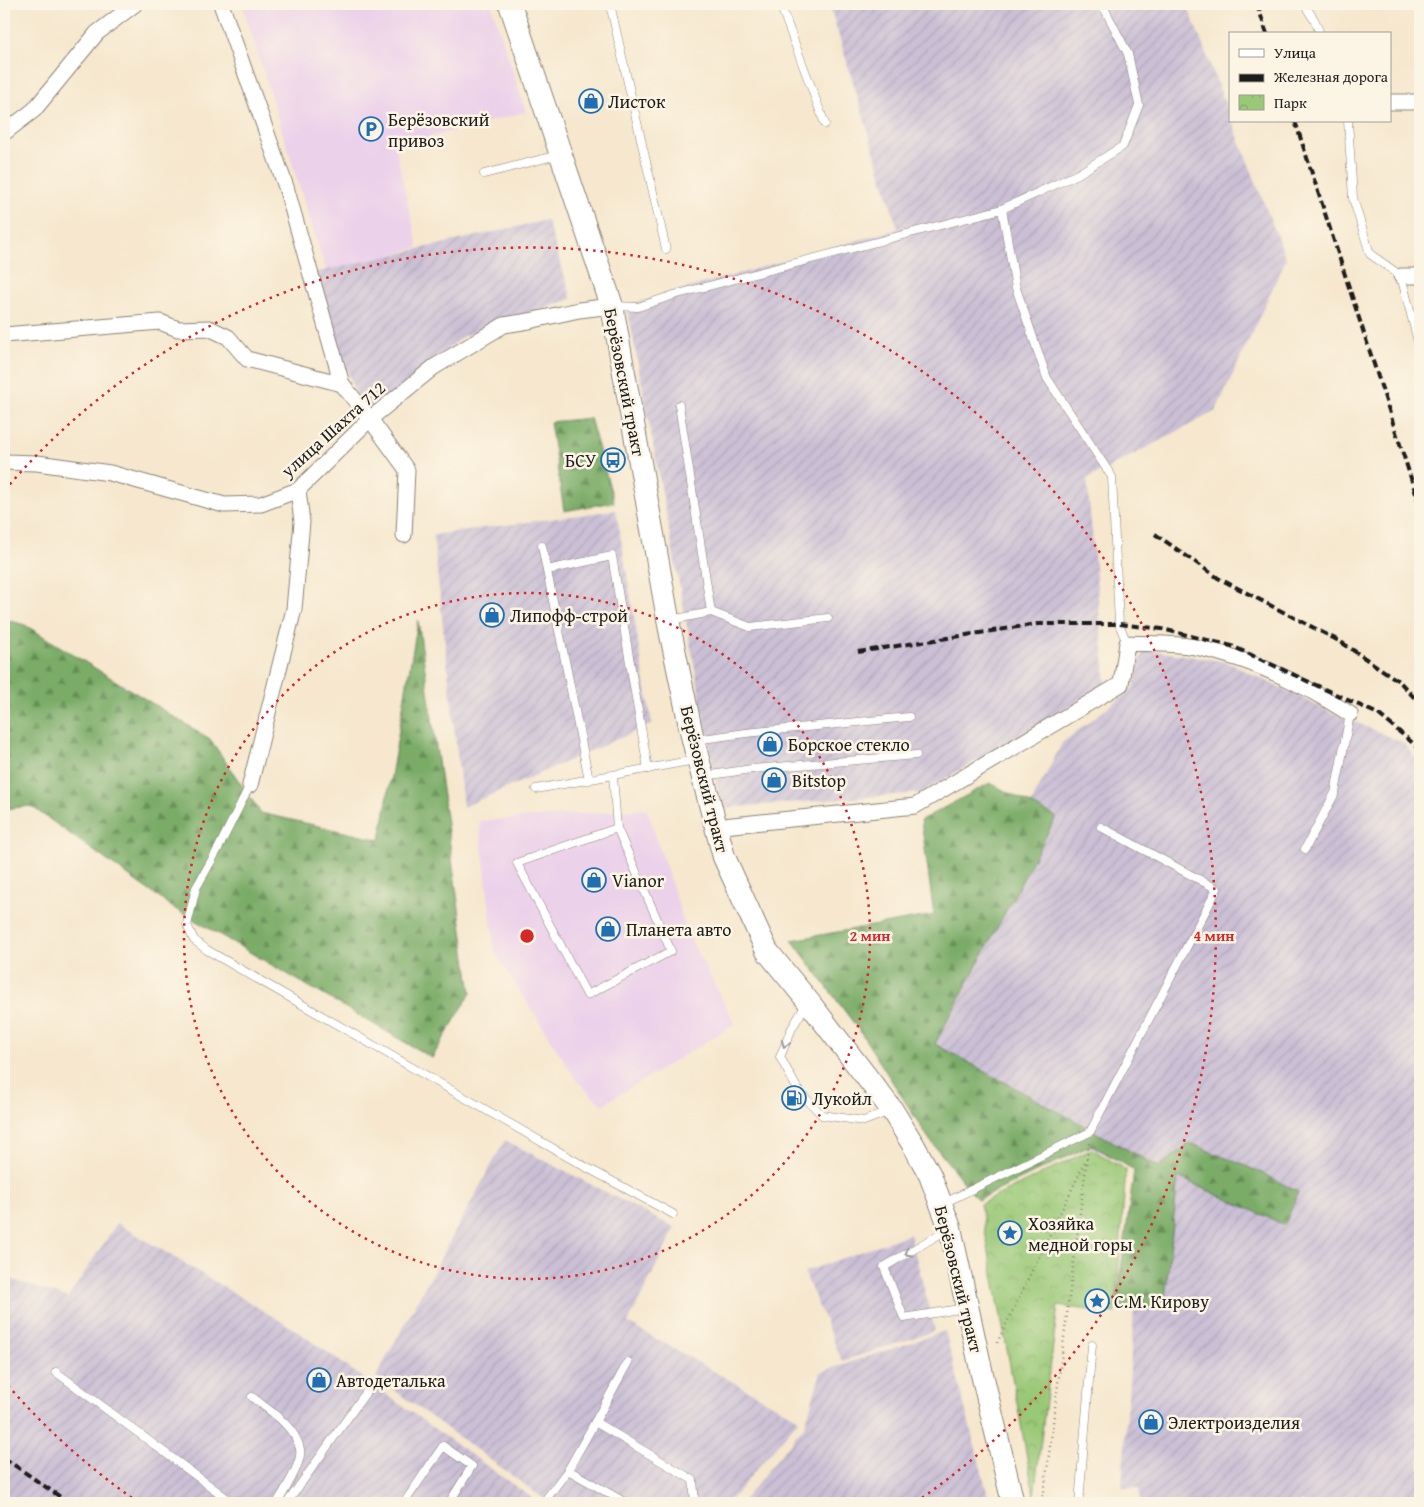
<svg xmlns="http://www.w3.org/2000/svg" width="1424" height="1507" font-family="'Gentium Book Plus',serif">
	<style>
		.built { fill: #ecd1ea }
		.industrial { fill: url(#industrial-furrows) }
		.forest { fill: url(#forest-firs); stroke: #4b6442 }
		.park { fill: url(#park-crowns); stroke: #5a7249 }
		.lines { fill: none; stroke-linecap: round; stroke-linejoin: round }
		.lane-casing { stroke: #898275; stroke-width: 9 }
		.street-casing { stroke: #898275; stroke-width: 17 }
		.primary-casing { stroke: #898275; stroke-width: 24 }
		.path { stroke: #898275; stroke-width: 2.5; stroke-dasharray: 1 4; stroke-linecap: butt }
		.lane { stroke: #fff; stroke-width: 8 }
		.street { stroke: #fff; stroke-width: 15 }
		.primary { stroke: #fff; stroke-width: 22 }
		.rail { stroke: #1c1c1c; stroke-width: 4; stroke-dasharray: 8 4; stroke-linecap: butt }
		.oneway { stroke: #999 }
		.ring { fill: none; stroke: #d62828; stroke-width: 2.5; stroke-dasharray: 2.5 5 }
		.labels { text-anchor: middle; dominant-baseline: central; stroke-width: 5; stroke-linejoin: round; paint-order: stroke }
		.poi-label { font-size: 18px; fill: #1c1c1c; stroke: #fcf5e5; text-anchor: start }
		.street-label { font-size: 18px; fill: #1c1c1c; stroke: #fcf5e5 }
		.centre { fill: #d62828; stroke: #fcf5e5; stroke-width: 2.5 }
		.ring-label { font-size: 15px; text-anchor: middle; font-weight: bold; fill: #d62828; stroke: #fcf5e5; stroke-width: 5; stroke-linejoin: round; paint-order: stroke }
	</style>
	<defs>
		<pattern id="industrial-furrows" width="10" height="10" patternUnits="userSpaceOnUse" patternTransform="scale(1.25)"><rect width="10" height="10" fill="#cbbfd5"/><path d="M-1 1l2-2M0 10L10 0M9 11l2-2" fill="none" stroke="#aea4b6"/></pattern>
		<pattern id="forest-firs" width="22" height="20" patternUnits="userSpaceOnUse" patternTransform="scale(1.25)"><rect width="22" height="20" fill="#7aac67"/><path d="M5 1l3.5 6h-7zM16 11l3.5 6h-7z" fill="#638b54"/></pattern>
		<pattern id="park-crowns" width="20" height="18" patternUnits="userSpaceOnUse" patternTransform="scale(1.25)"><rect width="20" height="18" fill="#99c876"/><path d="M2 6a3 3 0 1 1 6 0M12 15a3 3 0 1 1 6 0" fill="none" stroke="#83ab66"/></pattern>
	</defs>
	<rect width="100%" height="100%" fill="#fcf5e5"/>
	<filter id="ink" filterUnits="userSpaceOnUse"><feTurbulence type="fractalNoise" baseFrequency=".02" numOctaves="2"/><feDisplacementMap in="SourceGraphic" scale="10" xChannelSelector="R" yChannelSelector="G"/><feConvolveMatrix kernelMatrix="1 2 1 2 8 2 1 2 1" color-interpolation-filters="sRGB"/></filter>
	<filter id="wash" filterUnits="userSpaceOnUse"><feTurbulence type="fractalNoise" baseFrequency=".0096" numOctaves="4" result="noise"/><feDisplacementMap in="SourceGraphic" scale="20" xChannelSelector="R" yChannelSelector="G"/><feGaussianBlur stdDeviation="1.12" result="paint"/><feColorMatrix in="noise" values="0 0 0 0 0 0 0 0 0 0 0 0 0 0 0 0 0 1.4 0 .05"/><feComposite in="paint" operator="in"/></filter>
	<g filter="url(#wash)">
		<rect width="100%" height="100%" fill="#f6e7ce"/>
		<g class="built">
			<polygon points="242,4 491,4 526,112 395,146 418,247 327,274"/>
			<polygon points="647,809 687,932 735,1024 602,1105 577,1081 495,952 479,821"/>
		</g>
		<g class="industrial">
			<polygon points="829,4 1187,4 1230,116 1230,121 1232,121 1286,259 1216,411 1087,479 1106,684 921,793 721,808 627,305 898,229"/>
			<polygon points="547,220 572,299 463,336 364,418 313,273"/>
			<polygon points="616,510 652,724 463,807 433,535"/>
			<polygon points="1143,649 1227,662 1320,707 1402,742 1420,763 1420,1498 1386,1503 1140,1503 1139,1488 1122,1487 1143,1174 904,1050 1062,743 1133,688"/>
			<polygon points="505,1140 675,1228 628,1323 799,1419 728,1503 550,1503 376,1377"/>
			<polygon points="117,1223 297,1331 539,1503 4,1503 4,1277 68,1298"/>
			<polygon points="910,1234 935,1331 842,1361 804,1272"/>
			<polygon points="945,1331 990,1503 741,1503 805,1425 821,1372"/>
		</g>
		<g class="forest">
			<polygon points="590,418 614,502 564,511 550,422"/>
			<polygon points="4,619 25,625 210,739 261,813 380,840 418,620 471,993 432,1058 172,907 31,806 4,809"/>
			<polygon points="990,783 1056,817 935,1044 1159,1167 1190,1143 1262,1173 1298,1192 1285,1225 1178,1177 1164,1308 1116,1308 1134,1170 1092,1145 978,1200 929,1139 861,1033 792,940 934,915 921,820"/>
		</g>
		<polygon class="park" points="1092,1149 1126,1170 1115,1313 1058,1306 1034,1495 980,1204"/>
	</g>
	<g filter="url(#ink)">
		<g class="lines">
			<g class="lane-casing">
				<g id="lane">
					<polyline points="610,4 666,249"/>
					<polyline points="780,4 825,124"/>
					<polyline points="1304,4 1315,21 1320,34"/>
					<polyline points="1348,121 1353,198 1370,254 1401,276 1420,349"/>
					<polyline points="484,174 558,155"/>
					<polyline points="1002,209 1078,174 1123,146 1139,105 1128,54 1102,4"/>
					<polyline points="614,306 638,307 674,295 1002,209 1016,288 1047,378 1112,477 1119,624 1127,643"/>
					<polyline points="542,546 589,780"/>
					<polyline points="547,570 612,556 648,769"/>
					<polyline points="711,612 750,627 828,618"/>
					<polyline points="671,620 711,612 679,405"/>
					<polyline points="695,740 746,733 909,717"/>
					<polyline points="613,776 617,828 671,951 587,995 517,863 617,828"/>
					<polyline points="704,776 752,769 916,755"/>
					<polyline points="250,785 218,849 196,888 187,925 194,940 207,950 582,1165 673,1214"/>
					<polyline points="536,789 695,760"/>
					<polyline points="1305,849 1335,793 1350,714"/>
					<polyline points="807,1003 792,1028 780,1057 798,1090 822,1115 864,1121 890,1111"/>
					<polyline points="942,1204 1090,1132 1217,889 1101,827"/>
					<polyline points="948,1229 884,1267 904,1318 965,1308"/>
					<polyline points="628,1362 595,1422 693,1480 695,1503"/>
					<polyline points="56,1372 233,1503"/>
					<path d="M252,1397C270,1411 295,1426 300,1449C303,1462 284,1492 277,1503"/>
					<polyline points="595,1422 568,1470 626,1503"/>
					<polyline points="287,1503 369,1388"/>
					<polyline points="404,1503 443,1446 472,1466 449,1503"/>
					<polyline points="543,1503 568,1470"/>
					<polyline points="1079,1503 1092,1345"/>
					<polyline points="1191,1503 1209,1500"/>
				</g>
			</g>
			<g class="street-casing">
				<g id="street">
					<polyline points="221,4 286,187 342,384 370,419 407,470 404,535"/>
					<polyline points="1390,102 1420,102"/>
					<polyline points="4,133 34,110 97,33 135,4"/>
					<polyline points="1401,276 1420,276"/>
					<polyline points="4,335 160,322 178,329 209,328 228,337 247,359 342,384"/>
					<polyline points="4,462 37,463 110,473 224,505 261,504 298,490 370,419 434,367 504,325 529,321 579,310 612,306"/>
					<polyline points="250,785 294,609 302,522 298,490"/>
					<path d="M714,827L915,806L1121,684L1127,643C1148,644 1180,643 1200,648C1253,660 1304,684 1350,714"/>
				</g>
			</g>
			<g class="primary-casing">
				<polyline id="primary" points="510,4 612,306 670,630 693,740 724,857 767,951 808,1001 892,1110 914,1146 930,1175 950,1228 982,1374 1013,1503"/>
			</g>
			<g class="path">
				<polyline points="997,1343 1086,1160"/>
				<polyline points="1035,1503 1044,1493 1089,1143"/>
			</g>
			<use href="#lane" class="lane"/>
			<use href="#street" class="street"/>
			<use href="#primary" class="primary"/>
			<g class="rail">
				<polyline points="1257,4 1267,34"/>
				<polyline points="1295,121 1420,506"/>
				<polyline points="1155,534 1218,578 1341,642 1400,682 1420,704"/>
				<polyline points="858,652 1037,624 1119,624 1162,629 1232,646 1378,714 1420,749"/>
				<polyline points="4,1458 69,1503"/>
			</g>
		</g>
		<defs><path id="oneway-chevron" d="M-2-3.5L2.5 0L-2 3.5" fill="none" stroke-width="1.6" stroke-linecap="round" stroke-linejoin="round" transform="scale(1.25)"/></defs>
		<g class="oneway">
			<use href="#oneway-chevron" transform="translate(785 1044) rotate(112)"/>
			<use href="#oneway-chevron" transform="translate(908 1253) rotate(149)"/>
		</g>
	</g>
	<g class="ring">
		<circle cx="527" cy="936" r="343"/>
		<path d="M138 1502A687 687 0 0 1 5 1382M5 490A687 687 0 1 1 916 1502"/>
	</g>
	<defs>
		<g id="shop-ring" transform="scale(1.25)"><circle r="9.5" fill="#fcf5e5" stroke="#1f6fb2" stroke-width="1.5"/><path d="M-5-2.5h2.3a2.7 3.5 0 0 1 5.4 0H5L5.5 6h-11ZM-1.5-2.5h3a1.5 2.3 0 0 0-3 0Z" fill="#1f6fb2"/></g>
		<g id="parking-ring" transform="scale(1.25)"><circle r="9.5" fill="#fcf5e5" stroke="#1f6fb2" stroke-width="1.5"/><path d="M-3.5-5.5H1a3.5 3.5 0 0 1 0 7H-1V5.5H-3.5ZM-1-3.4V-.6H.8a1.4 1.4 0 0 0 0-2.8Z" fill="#1f6fb2"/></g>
		<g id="bus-ring" transform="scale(1.25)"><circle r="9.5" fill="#fcf5e5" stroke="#1f6fb2" stroke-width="1.5"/><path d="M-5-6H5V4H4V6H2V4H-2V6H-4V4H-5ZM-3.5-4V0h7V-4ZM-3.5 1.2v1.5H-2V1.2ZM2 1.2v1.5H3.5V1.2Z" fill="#1f6fb2"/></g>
		<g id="fuel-ring" transform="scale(1.25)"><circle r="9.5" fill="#fcf5e5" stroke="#1f6fb2" stroke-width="1.5"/><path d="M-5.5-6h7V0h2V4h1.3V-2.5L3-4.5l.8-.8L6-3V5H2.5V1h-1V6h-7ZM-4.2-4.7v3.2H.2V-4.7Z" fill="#1f6fb2"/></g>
		<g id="sight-ring" transform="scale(1.25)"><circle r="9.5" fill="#fcf5e5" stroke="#1f6fb2" stroke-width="1.5"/><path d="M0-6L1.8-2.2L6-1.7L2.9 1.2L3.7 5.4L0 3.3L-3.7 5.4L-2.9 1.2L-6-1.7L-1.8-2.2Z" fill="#1f6fb2"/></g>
	</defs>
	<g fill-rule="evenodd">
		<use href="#shop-ring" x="591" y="101"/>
		<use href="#parking-ring" x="371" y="129"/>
		<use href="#bus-ring" x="613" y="460"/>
		<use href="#shop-ring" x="492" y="615"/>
		<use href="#shop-ring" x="770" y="744"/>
		<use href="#shop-ring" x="774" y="780"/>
		<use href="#shop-ring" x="594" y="880"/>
		<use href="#shop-ring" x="608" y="929"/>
		<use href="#fuel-ring" x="794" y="1098"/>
		<use href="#sight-ring" x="1010" y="1233"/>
		<use href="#sight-ring" x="1097" y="1301"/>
		<use href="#shop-ring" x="319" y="1380"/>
		<use href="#shop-ring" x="1151" y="1422"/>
	</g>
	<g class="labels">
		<g class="poi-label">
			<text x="608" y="101">Листок</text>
			<text x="388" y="119">Берёзовский<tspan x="388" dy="21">привоз</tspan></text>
			<text x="596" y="460" text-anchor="end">БСУ</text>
			<text x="510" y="615">Липофф-строй</text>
			<text x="788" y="744">Борское стекло</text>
			<text x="792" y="780">Bitstop</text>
			<text x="612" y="880">Vianor</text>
			<text x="626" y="929">Планета авто</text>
			<text x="812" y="1098">Лукойл</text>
			<text x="1028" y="1223">Хозяйка<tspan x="1028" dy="21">медной горы</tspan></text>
			<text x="1114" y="1301">С.М. Кирову</text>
			<text x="336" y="1380">Автодеталька</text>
			<text x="1168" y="1422">Электроизделия</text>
		</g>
		<g class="street-label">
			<text transform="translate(625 382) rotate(79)">Берёзовский тракт</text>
			<text transform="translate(333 429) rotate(-42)">улица Шахта 712</text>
			<text transform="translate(705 779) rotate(76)">Берёзовский тракт</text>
			<text transform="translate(959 1279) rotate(76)">Берёзовский тракт</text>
		</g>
	</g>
	<circle cx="527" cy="936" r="8" class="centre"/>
	<g class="ring-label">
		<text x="870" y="941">2 мин</text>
		<text x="1214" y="941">4 мин</text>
	</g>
	<rect width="1424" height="1507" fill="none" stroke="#fcf5e5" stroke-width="20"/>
	<rect x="1229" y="32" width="162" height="90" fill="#fcf5e5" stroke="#a29e95"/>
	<rect x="1239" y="49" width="25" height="8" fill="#ffffff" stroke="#a29e95"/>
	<text x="1274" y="58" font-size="15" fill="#1c1c1c">Улица</text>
	<rect x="1239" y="74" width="25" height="8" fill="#1c1c1c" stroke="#a29e95"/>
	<text x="1274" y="82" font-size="15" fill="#1c1c1c">Железная дорога</text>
	<rect x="1239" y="95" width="25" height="15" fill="url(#park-crowns)" stroke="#a29e95"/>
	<text x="1274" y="108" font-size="15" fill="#1c1c1c">Парк</text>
</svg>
